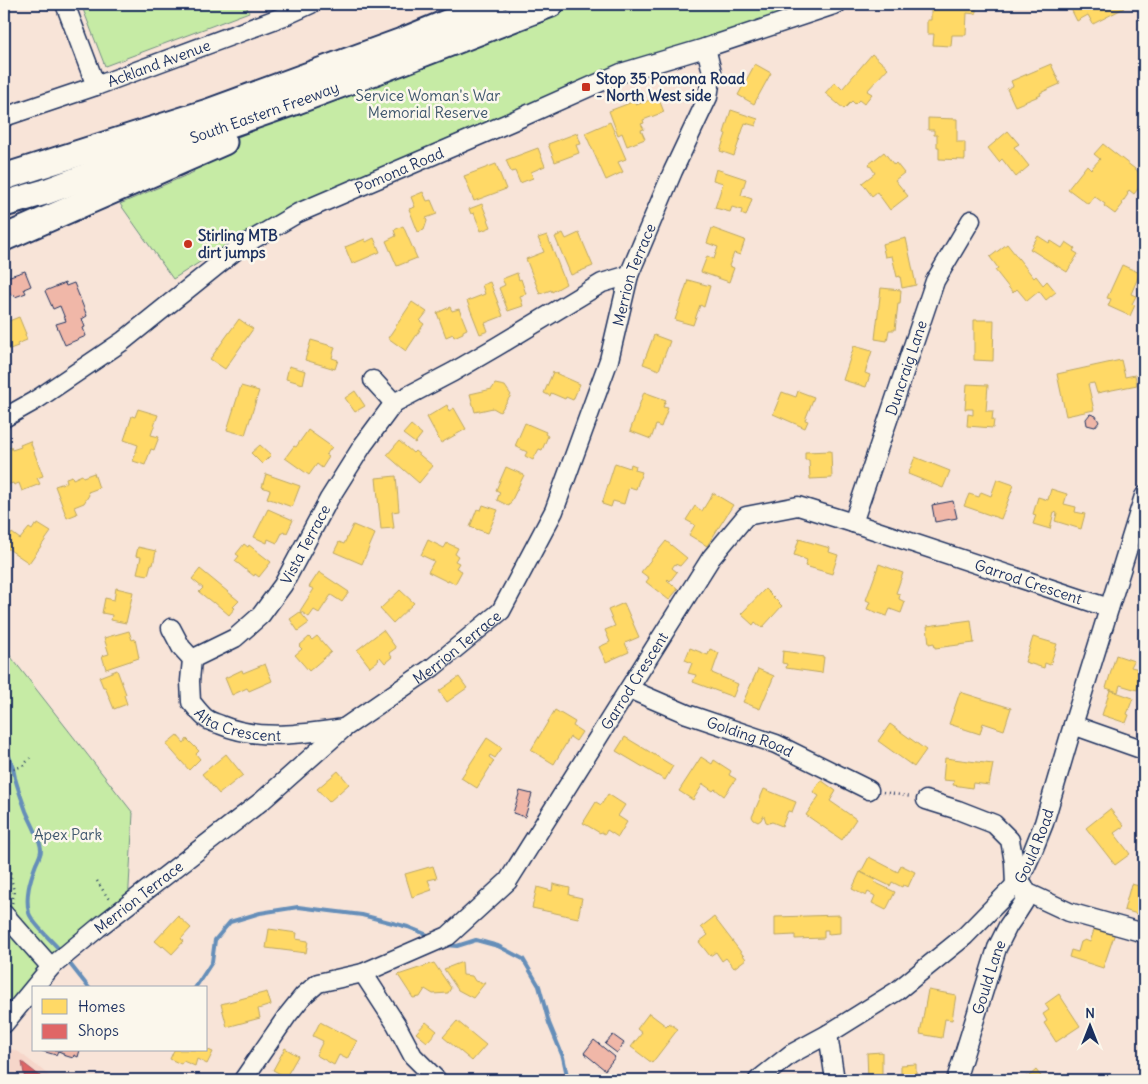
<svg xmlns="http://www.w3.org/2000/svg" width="1148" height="1084" font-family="Delius,sans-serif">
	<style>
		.built { fill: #f6d6ca }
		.green { fill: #c6eba5; stroke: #708d82 }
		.homes { fill: #ffd966; stroke: #bba664 }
		.shops { fill: #e06666; stroke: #a55664 }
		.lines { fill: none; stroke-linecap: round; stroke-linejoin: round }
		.stream { stroke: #658eb9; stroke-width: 4 }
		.building { fill: #f0b7a8; stroke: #1b2f5e }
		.minor-casing { stroke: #1b2f5e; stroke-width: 21 }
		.highway-casing { stroke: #1b2f5e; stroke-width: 29 }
		.path { stroke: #1b2f5e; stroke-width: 2.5; stroke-dasharray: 1 4; stroke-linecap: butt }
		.minor { stroke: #fbf7ec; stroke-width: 18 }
		.highway { stroke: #fbf7ec; stroke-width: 25 }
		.poi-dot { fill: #c8321e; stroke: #fbf7ec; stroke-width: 2 }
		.labels { text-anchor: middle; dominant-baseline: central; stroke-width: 5; stroke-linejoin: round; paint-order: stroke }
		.street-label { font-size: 15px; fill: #1b2f5e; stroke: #fbf7ec }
		.poi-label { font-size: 15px; font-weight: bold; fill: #1b2f5e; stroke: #fbf7ec; text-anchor: start }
		.park-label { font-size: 15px; fill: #3d556c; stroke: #fbf7ec }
	</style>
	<rect width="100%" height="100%" fill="#f8e4d8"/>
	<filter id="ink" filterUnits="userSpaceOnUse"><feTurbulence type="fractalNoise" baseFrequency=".02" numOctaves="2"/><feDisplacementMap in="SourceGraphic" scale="10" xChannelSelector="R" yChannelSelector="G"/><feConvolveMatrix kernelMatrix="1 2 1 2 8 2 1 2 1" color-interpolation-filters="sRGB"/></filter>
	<g filter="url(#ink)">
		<polygon class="built" points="4,1047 19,1052 55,1080 4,1080"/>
		<g class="green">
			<polygon points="81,4 245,4 249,12 105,66"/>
			<polygon points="551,4 834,4 621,73 235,240 173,279 120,204 194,172 186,159"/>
			<polygon points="4,648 133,813 128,905 12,1014 4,999"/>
		</g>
		<g class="homes">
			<polygon points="931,4 976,4 976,14 967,13 966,35 952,35 951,46 933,45 934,34 927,34 927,20 931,20"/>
			<polygon points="1076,4 1121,4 1124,8 1093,24 1088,15 1077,21 1070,7"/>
			<polygon points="872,54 888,68 867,91 872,94 864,104 859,100 855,104 852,101 844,109 825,93 835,82 842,89"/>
			<polygon points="755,64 771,73 754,104 738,95"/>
			<polygon points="1051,64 1060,84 1040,93 1041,95 1015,106 1007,89 1013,86 1011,81"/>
			<polygon points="1142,67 1144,67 1144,92 1140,92"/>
			<polygon points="658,97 664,112 643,120 644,123 641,124 644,129 641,130 645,139 627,146 622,133 618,135 609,111 635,101 636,105"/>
			<polygon points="731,110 758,119 756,126 745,123 734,156 720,151 726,134 724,133"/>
			<polygon points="928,118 957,119 957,142 965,142 965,160 939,159 939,147 937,147 937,135 934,135 934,130 928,130"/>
			<polygon points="610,122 626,159 618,162 623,172 606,180 585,133"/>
			<polygon points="1008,131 1019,144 1014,147 1029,166 1016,177 1002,159 999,162 988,148"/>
			<polygon points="577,133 581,144 576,145 579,153 555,162 548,144"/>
			<polygon points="1103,144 1144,176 1144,181 1134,194 1129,190 1127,193 1128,194 1122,203 1123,204 1115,214 1104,206 1105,204 1094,196 1088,204 1068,189 1087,165 1091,169 1100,159 1094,154"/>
			<polygon points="538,148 545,166 531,172 533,178 520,183 515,171 511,172 506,160"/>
			<polygon points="884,152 894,165 896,163 904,173 895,180 908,196 890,210 877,192 872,196 862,183 875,173 869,164"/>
			<polygon points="496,164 506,189 474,201 464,176"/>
			<polygon points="716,169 746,179 741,195 752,199 746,216 741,214 742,210 732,207 730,212 715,208 723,183 713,180"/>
			<polygon points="423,192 427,201 431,200 437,214 426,218 427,221 424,230 418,232 409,209 415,207 411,197"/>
			<polygon points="482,204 491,227 481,231 474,213 471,214 469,209"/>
			<polygon points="403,226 417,258 397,266 386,241 396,236 394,230"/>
			<polygon points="712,228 745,240 740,255 734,253 729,266 734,268 729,282 701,272 707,256 714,259 718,247 707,243"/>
			<polygon points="563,233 566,239 579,233 593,266 571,275 555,237"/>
			<polygon points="547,235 566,284 552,292 551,290 540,294 526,259 544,252 538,238"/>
			<polygon points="1038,236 1049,243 1051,241 1062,248 1066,242 1075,248 1073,251 1078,254 1067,272 1030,249"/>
			<polygon points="374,238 380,252 352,264 345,247 365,239 366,242"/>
			<polygon points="906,238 916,285 902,288 900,276 897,277 892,256 885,257 882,244"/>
			<polygon points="1007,244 1034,278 1036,276 1043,285 1047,281 1056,292 1046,300 1039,291 1027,301 1017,289 1013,293 995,270 998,268 990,257"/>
			<polygon points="1122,265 1140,273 1131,294 1136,296 1132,304 1135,305 1130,316 1108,306 1111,299 1107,298"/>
			<polygon points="517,273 519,280 521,279 526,294 520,296 523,306 508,311 499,288 505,285 502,279"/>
			<polygon points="688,280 710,286 704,307 700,305 693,325 675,320"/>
			<polygon points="490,282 503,316 485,323 488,331 480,334 467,301 485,294 482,285"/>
			<polygon points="881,288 901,290 900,304 898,304 895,330 889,330 887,341 875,339"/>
			<polygon points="412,302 427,312 420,321 424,324 406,351 388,338"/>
			<polygon points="450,307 452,311 459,309 467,329 463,331 463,333 454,337 453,334 446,337 437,313"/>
			<polygon points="19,317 26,334 25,334 27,340 17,344 18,346 7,350 5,345 4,345 4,323"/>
			<polygon points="239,319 253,329 225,369 210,359"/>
			<polygon points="974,320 994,320 993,361 974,360"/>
			<polygon points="654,335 670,341 659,370 643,364"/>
			<polygon points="311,340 335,347 332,358 338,360 335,369 305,360"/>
			<polygon points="854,346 872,351 865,373 870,375 866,387 843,380"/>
			<polygon points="1121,360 1125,377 1135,375 1137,385 1097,393 1094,383 1088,384 1094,410 1066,416 1057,374"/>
			<polygon points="289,366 306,371 303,384 286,379"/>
			<polygon points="553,372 580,384 573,400 566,397 565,399 551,393 550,396 544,393"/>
			<polygon points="495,384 505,386 511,395 500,412 493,408 475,412 470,394 492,389"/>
			<polygon points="967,384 988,385 986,411 993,411 992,420 994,420 993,428 967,426 968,414 973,415 973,409 965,409"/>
			<polygon points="241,386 259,391 245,435 227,430"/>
			<polygon points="355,391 365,406 355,412 345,398"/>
			<polygon points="798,391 814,397 805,420 808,421 805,428 773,414 782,392 796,397"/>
			<polygon points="644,392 666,400 663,407 668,408 661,427 656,425 651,439 630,431"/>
			<polygon points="447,405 449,411 454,408 466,429 441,443 427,417"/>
			<polygon points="138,409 158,415 151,435 159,437 154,450 151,449 145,465 133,461 138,445 124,440 132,416 135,417"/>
			<polygon points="525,423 546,432 545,434 548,436 542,450 539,449 533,460 525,456 527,452 515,446"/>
			<polygon points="411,425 422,434 415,443 403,434"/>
			<polygon points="308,430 332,447 326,455 329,457 322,468 317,464 309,475 285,458 294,446 296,447"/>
			<polygon points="30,441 43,476 37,478 40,484 22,491 19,483 14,485 13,483 4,486 4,450 11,447 12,450 21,447 20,445"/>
			<polygon points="399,441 413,453 415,451 433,466 419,483 387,455"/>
			<polygon points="260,445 271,455 262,464 251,453"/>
			<polygon points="831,451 832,478 810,479 809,460 805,460 805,452"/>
			<polygon points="915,457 950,471 943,488 908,474"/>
			<polygon points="615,463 630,468 631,464 636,466 635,470 642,472 636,489 629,487 624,504 613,501 611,507 602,504"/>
			<polygon points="506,467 524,475 509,506 497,500 500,492 496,490"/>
			<polygon points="94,473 99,488 88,492 89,495 84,503 74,507 77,514 67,518 55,486 67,482 66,478 72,476 73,479 82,475 83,477"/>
			<polygon points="266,474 300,486 292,507 267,498 270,490 262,487"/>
			<polygon points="396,476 399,511 392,512 394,528 381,529 376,478"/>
			<polygon points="997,479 1014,485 1001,519 964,506 969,494 979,497 981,492 991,496"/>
			<polygon points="1051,489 1067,494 1064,504 1076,507 1075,512 1085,514 1081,529 1055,521 1057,513 1054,512 1050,529 1033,524 1036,515 1033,514 1038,497 1048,500"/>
			<polygon points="713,493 733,505 707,546 689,535 695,525 686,520 695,506 702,511"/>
			<polygon points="483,505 498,510 488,533 470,527 477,509 481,510"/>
			<polygon points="268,509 293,520 287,533 283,531 277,543 268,539 267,543 254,537"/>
			<polygon points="38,524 51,532 29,563 4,546 12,533 20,539 29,528 32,530 35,525 37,526"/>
			<polygon points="353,525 375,534 362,564 334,552 339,542 344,544"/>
			<polygon points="799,539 830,548 829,552 838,555 832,574 805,566 807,560 794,555"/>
			<polygon points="428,540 444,548 447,543 458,548 455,554 458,556 455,561 459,563 456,568 462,571 455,584 449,580 448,582 428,572 434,561 421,555"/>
			<polygon points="666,541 687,558 680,566 675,564 672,568 677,572 670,581 668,579 667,580 678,589 669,600 646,582 649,578 641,572"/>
			<polygon points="244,544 248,547 249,545 271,562 259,577 255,574 254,576 235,561 239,556 236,554"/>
			<polygon points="138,547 156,551 153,565 151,564 148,575 137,573 141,557 136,556"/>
			<polygon points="879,564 903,573 896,593 900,594 899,599 905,602 901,613 890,609 887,616 867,609 870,602 866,600"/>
			<polygon points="200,569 239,601 233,607 235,608 229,615 214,602 213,603 199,592 203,588 192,579"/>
			<polygon points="319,572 349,592 342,602 331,595 319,613 314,610 309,617 300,611 314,589 309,587"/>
			<polygon points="116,588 133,592 126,623 111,620 112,615 102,613 105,598 114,600"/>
			<polygon points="765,589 782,606 762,628 755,622 753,625 741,614"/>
			<polygon points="400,590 414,603 393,623 380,609"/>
			<polygon points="624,603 639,637 625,643 629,652 606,662 599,647 610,642 605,630 615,626 608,610"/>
			<polygon points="300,612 309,623 298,631 290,619"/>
			<polygon points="971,620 974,643 935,648 934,643 929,644 927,626"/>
			<polygon points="383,630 396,648 389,653 392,657 385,663 380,657 378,659 379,660 370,667 357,650"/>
			<polygon points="129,631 132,640 135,639 139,658 106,669 102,656 109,654 104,638"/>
			<polygon points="317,636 331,652 309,671 295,655 302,649 299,646 309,637 312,640"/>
			<polygon points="1033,637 1057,644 1050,665 1045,663 1044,668 1025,662"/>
			<polygon points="690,648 708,655 710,649 719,653 712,673 738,684 733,697 693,682 696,675 688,673 692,663 685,660"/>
			<polygon points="783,651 824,657 822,673 786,668 787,664 782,663"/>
			<polygon points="1116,655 1134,661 1131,667 1143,670 1137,690 1120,685 1118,692 1106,688"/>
			<polygon points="265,664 272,681 249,691 247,688 232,695 225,678 242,670 243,673"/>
			<polygon points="758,669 774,676 760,709 743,702"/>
			<polygon points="117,670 126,694 124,695 127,704 114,709 105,687 103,687 99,677"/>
			<polygon points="459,677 467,688 447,702 439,691"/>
			<polygon points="1110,690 1133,698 1127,714 1129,715 1126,723 1102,715"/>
			<polygon points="960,692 1011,708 1004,730 983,723 980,734 949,724"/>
			<polygon points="555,710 575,722 573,726 582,732 576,741 570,737 554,764 531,750"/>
			<polygon points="890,724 926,750 914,767 878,741"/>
			<polygon points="177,735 184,743 187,739 199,751 196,754 200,759 189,770 166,744"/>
			<polygon points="625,737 673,766 665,780 616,751"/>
			<polygon points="487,738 502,748 495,758 490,755 489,757 494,761 477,788 461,778"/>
			<polygon points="226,754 243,775 219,794 202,774"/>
			<polygon points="701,757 712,764 714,760 731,771 729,775 736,779 724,796 715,789 713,791 703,784 693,800 679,791"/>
			<polygon points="945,758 993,764 989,785 973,783 972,788 953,785 954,781 943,780"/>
			<polygon points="338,771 349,784 329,802 317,789"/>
			<polygon points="821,780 836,791 830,801 856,819 842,840 806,815 819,796 813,792"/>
			<polygon points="764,789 796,802 792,812 788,811 782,826 772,822 769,823 766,822 764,816 763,816 761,820 758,822 754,820 752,817"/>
			<polygon points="608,794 625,805 618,816 627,822 618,837 607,830 605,834 601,832 600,833 583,823 596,802 601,805"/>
			<polygon points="1110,809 1124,826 1114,833 1130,854 1115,865 1086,828"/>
			<polygon points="869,857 898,872 901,865 915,872 908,887 903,885 902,887 892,882 890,886 861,872"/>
			<polygon points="433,866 437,878 428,880 432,890 412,897 405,874"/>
			<polygon points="860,872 876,880 874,882 895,892 886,910 872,903 875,896 868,892 866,896 852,889"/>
			<polygon points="553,884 570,888 569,895 582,898 578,918 532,908 537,887 552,891"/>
			<polygon points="1131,884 1144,887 1144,916 1124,910"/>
			<polygon points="840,915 840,933 828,934 828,930 824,930 824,938 795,939 795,935 775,936 775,917"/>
			<polygon points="178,916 191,928 181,939 184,941 172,954 163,946 162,947 155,941"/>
			<polygon points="714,917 746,959 734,968 726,958 722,961 716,952 710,956 699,942 708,935 701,927"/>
			<polygon points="1096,924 1116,930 1103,968 1069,957 1071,950 1078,952 1081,942 1085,940 1090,942"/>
			<polygon points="269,929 297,933 296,939 308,941 306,953 266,948"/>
			<polygon points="462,962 463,975 472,976 475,981 485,983 473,998 458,990 444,969"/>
			<polygon points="434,963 451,988 448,993 433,994 425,989 420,997 413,998 398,975"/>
			<polygon points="928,990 956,995 952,1020 945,1019 942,1038 920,1034"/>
			<polygon points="267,992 271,1005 258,1009 260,1018 227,1027 221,1004"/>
			<polygon points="1059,994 1080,1026 1056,1042 1044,1023 1047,1021 1043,1014 1049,1010 1045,1004"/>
			<polygon points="649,1013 666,1026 669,1023 678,1029 652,1063 631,1047 642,1033 637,1029"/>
			<polygon points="457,1021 486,1045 472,1061 443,1037"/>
			<polygon points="320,1022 357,1041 347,1059 339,1055 334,1065 316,1055 323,1041 313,1036"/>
			<polygon points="426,1022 437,1031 427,1042 416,1033"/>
			<polygon points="285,1048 298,1056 286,1077 273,1070"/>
			<polygon points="206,1049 213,1052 207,1064 197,1059 195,1066 183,1061 181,1064 170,1059 174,1050 206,1050"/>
			<polygon points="882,1052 882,1076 901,1076 901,1065 916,1064 916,1080 868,1080 867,1053"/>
			<polygon points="1036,1070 1044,1080 1022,1080 1027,1076 1028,1077"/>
		</g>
		<polygon class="shops" points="22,1062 45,1080 25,1080"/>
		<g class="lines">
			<g class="stream">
				<path d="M4,750C11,756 13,768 15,778C18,789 22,800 26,811C30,821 41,839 41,850C41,854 38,860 36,864C30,880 25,896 29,913C32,923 50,939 58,948"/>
				<polyline points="445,945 457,946 476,940 498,946 523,959 539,986 549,1023 563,1057 568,1080"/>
				<polyline points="70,964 89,988"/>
				<polyline points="195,988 212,962 215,940 230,922 260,913 298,907 362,915 408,927 433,937"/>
			</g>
		</g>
		<g class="building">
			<polygon points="25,271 31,286 24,289 26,293 15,297 14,294 11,295 9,291 4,293 4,278"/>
			<polygon points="65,283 66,286 74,283 87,316 82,319 85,327 83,328 86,336 65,345 56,324 66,321 60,306 53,309 45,291"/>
			<polygon points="1090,414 1096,416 1099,422 1095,427 1087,425 1086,419"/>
			<polygon points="953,501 957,518 935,522 932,505"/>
			<polygon points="520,791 532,794 525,817 513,813"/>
			<polygon points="613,1035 624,1043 617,1053 605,1044"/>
			<polygon points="594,1040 615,1057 605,1070 584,1053"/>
			<polygon points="42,1050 80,1050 78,1057 74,1055 73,1058 63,1055 63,1053 58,1051 56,1055 42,1051"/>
		</g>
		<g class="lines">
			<g class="minor-casing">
				<g id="minor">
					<polyline points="65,4 96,86"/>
					<path id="s1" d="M4,117L96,86L287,15L311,4"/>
					<polyline points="373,380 394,403"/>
					<path id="s2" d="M4,418L36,400L123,341L240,247L298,213L513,121L621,73L705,48L837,4"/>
					<path id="s3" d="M853,523L935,281L971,220"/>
					<path id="s4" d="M171,628L181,647L192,659L190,681L191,702C196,707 201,715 207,719C211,722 216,723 221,725C259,741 304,734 344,728"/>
					<path id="s5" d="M192,659L235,638L261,615L283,585L329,499L363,445L394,403L453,372L496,347L602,283L629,275"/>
					<path id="s6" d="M629,689L687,714L776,744L869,790"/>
					<polyline points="1073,725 1144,750"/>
					<polyline points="926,800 958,810 994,824 1010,840 1014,862 1015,886"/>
					<polyline points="1026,892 1069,912 1144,933"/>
					<polyline points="4,914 51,967"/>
					<polyline points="363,973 396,1024 413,1056 437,1080"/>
					<path id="s7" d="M4,1024L51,967L98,928L263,800L344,728L433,667L501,611L554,511L609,360L629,275L673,171L708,97L712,72L708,56L705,48"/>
					<polyline points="828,1034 835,1080"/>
					<path id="s8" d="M243,1080L287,1016L303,996L318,983L363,973L448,936L508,881L711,558L746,516L798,506L853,523L1109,608"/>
					<path id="s9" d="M758,1080L791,1054L828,1034L897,991L965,936L1019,881L1032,853L1044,823L1073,725L1144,496"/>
					<path id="s10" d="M956,1080L997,948L1008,926L1017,913L1024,902L1026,892L1024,886L1019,881"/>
				</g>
			</g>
			<g class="highway-casing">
				<g id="highway">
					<polyline points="4,177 208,112 402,41 493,4"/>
					<path id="s11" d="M4,204L45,192L173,144L297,101L404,61L551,4"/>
					<polyline points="4,238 224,142"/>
				</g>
			</g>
			<g class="path">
				<polyline points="4,772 23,766 30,758"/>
				<polyline points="883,792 912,797"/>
				<polyline points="4,829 8,835 9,844 8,862 14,892 12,904"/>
				<polyline points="97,881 110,901"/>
			</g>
			<use href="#minor" class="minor"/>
			<use href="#highway" class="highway"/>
		</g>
	</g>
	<g class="poi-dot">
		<rect x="581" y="82" width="10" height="10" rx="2.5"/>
		<circle cx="188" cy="244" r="5"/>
	</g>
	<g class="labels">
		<g class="street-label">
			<text stroke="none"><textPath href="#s1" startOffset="164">Ackland Avenue</textPath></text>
			<text stroke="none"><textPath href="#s11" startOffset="276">South Eastern Freeway</textPath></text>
			<text stroke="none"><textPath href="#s2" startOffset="469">Pomona Road</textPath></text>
			<text stroke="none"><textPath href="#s7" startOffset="1011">Merrion Terrace</textPath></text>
			<text stroke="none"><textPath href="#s3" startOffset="164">Duncraig Lane</textPath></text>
			<text stroke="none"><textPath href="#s5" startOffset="166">Vista Terrace</textPath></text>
			<text stroke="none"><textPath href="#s8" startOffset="1075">Garrod Crescent</textPath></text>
			<text stroke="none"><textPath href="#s7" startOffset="591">Merrion Terrace</textPath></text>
			<text stroke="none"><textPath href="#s8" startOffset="580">Garrod Crescent</textPath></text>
			<text stroke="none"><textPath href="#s4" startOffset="136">Alta Crescent</textPath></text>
			<text stroke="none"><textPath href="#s6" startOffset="130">Golding Road</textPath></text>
			<text stroke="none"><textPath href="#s9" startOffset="368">Gould Road</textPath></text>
			<text stroke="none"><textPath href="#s7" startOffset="186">Merrion Terrace</textPath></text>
			<text stroke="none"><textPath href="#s10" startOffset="108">Gould Lane</textPath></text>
		</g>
		<g class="poi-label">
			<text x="596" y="78">Stop 35 Pomona Road<tspan x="596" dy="17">- North West side</tspan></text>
			<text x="198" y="235">Stirling MTB<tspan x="198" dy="17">dirt jumps</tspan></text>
		</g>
		<g class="park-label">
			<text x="428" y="95">Service Woman's War<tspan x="428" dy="17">Memorial Reserve</tspan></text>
			<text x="68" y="834">Apex Park</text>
		</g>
	</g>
	<rect width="1148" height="1084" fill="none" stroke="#fbf7ec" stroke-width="20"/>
	<rect x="10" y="10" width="1128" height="1064" fill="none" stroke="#1b2f5e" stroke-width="2" filter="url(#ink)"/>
	<rect x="32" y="986" width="175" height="65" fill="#fbf7ec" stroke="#a1a7b3"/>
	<rect x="42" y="999" width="25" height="15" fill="#ffd966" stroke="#a1a7b3"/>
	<text x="78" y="1012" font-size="15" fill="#1b2f5e">Homes</text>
	<rect x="42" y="1024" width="25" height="15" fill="#e06666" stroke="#a1a7b3"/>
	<text x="78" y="1036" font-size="15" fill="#1b2f5e">Shops</text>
	<g transform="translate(1090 1026)" stroke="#fbf7ec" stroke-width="4" paint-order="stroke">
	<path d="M0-4L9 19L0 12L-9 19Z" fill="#1b2f5e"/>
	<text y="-8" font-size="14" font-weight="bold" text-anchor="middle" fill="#1b2f5e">N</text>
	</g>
</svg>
